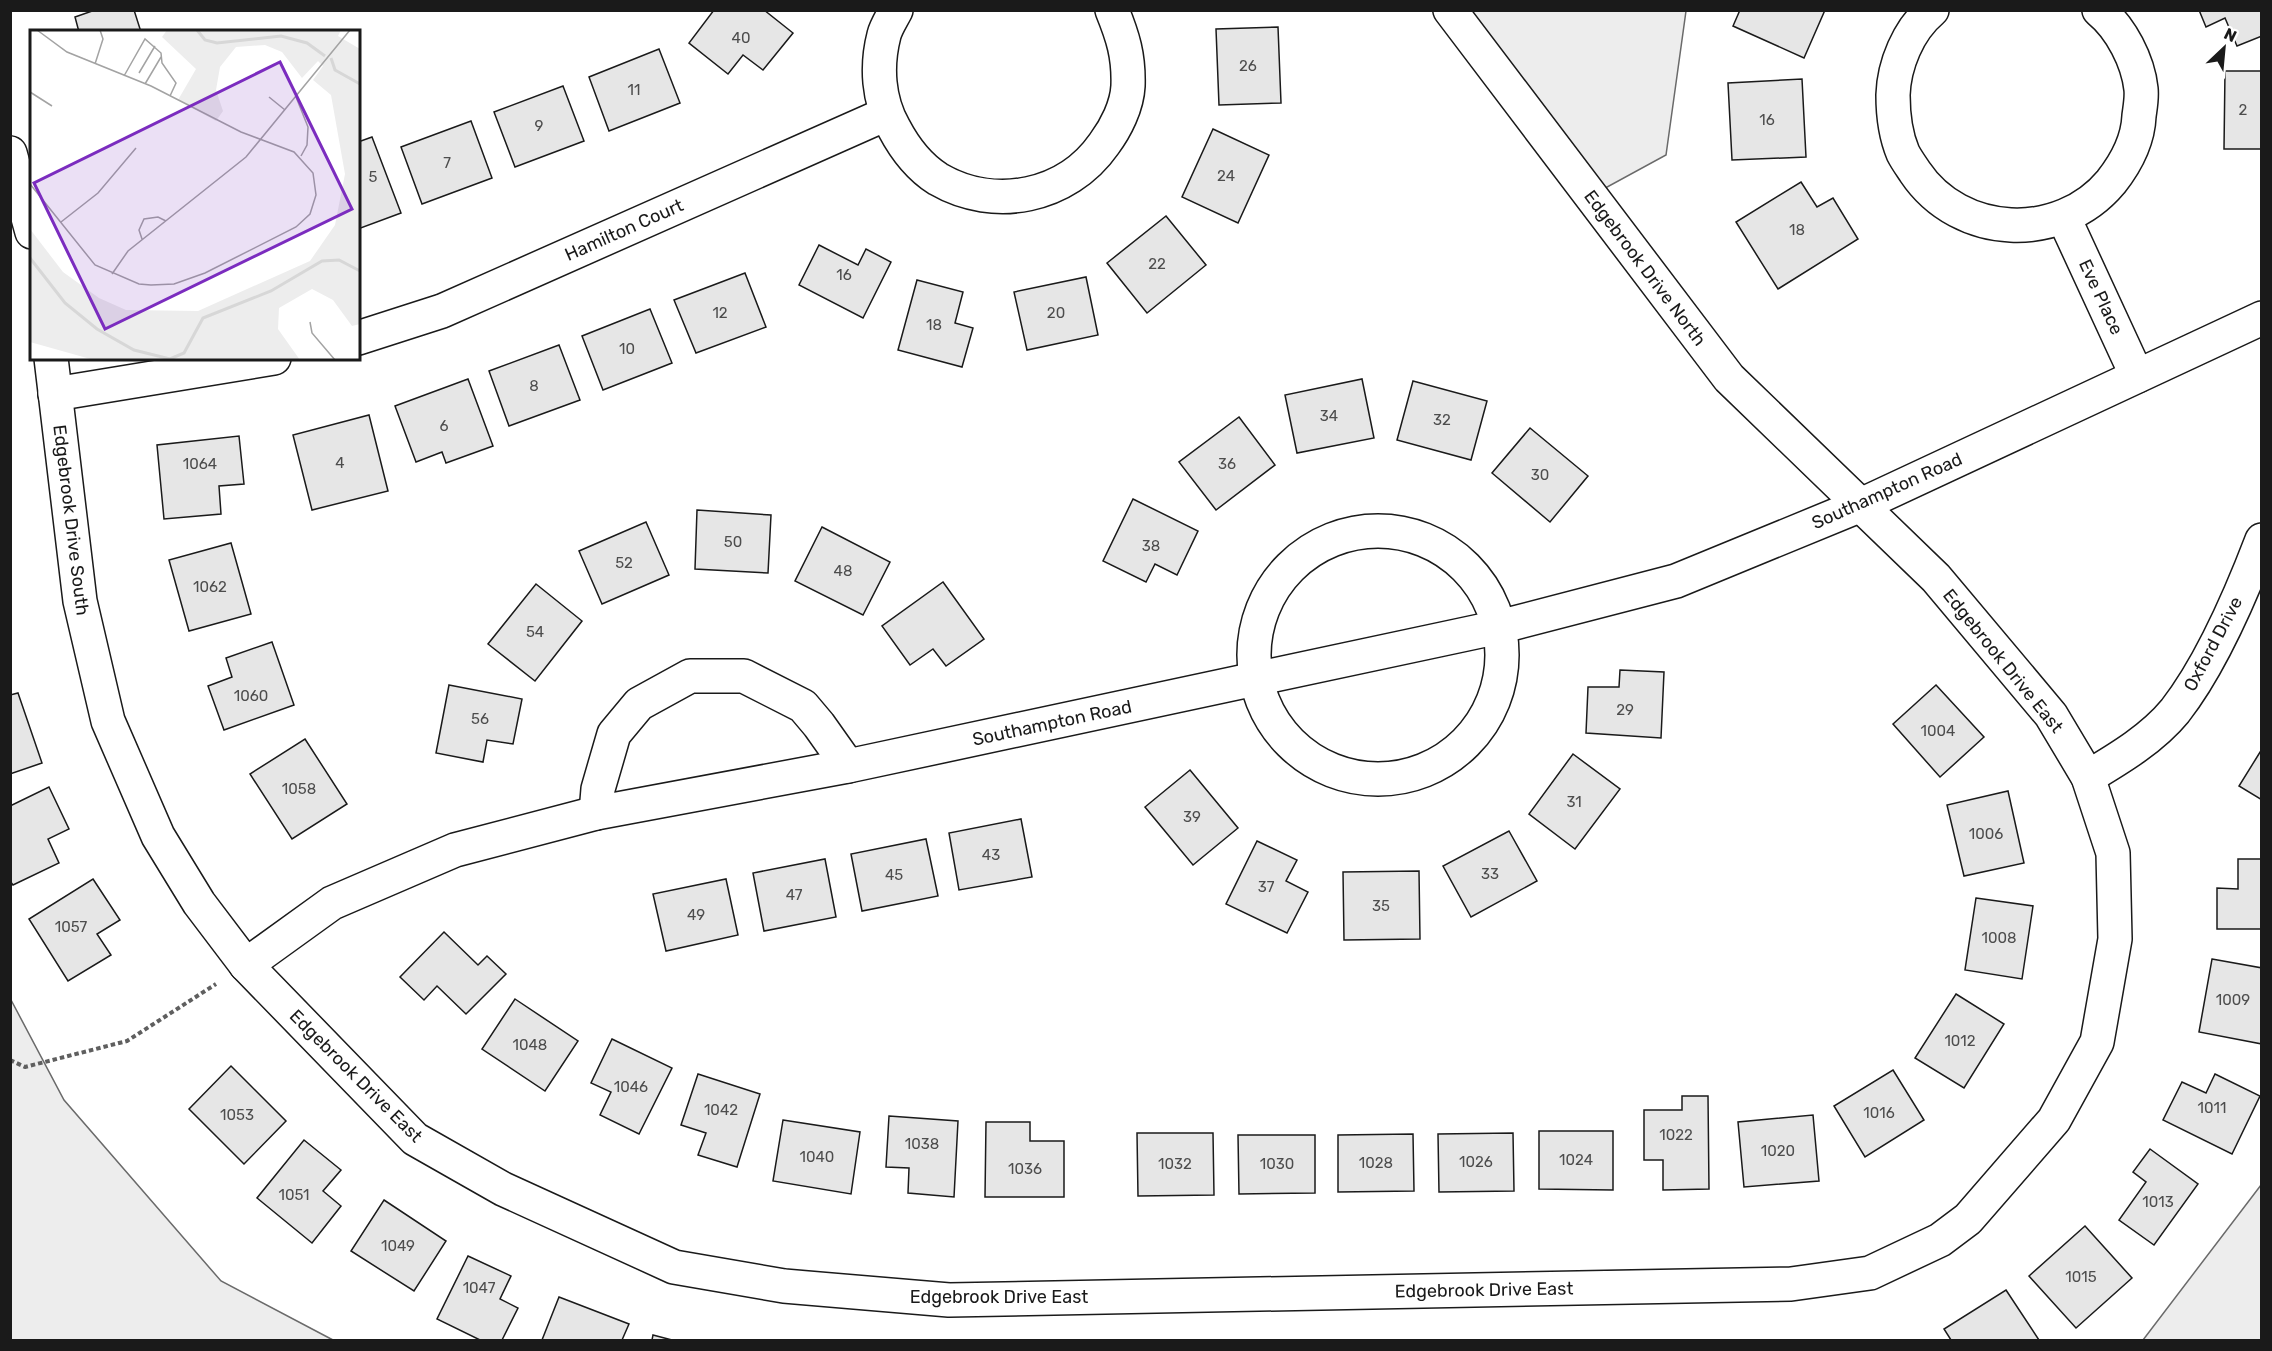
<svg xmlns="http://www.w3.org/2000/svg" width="2272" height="1351" font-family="Rubik,sans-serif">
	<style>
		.built { fill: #ededed; stroke: #6a6a6a; stroke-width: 1.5 }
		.building { fill: #e6e6e6; stroke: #1a1a1a; stroke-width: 1.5 }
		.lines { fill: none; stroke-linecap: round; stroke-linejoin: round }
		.minor-casing { stroke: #1a1a1a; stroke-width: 36 }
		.path { stroke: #5f5f5f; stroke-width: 4; stroke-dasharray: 4.5 3; stroke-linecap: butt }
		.minor { stroke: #fff; stroke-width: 33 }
		.labels { text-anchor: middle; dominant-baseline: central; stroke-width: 4.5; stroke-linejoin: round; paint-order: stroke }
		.number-label { font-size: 15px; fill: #4d4d4d }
		.street-label { font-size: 18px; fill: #1a1a1a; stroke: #fff }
		.inset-river { fill: none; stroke: #d7d7d7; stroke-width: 3 }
		.inset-road { fill: none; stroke: #a3a3a3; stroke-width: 1.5 }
		.view { fill: #7b2cbf; fill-opacity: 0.15; stroke: #7b2cbf; stroke-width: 3 }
		.inset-edge { fill: none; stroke: #1a1a1a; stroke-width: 3 }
	</style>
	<rect width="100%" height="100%" fill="#fff"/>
	<g class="built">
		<polygon points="1445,11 1686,11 1666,155 1576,204"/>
		<polygon points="10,998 64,1100 221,1281 333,1340 11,1340"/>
		<polygon points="2261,1185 2261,1340 2143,1340"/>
	</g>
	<g class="building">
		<polygon points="95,10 134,10 141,32 79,32 75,17"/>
		<polygon points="714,10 764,10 793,33 763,70 743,55 728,74 689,43"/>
		<polygon points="1740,10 1825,10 1804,58 1733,26"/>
		<polygon points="2199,10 2262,10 2262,36 2237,46 2225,18 2206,27"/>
		<polygon points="1278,27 1281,103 1219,105 1216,29"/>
		<polygon points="659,49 680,103 609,131 589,77"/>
		<polygon points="2225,71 2262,71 2262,149 2224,149"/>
		<polygon points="1802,79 1806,157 1732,160 1728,83"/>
		<polygon points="563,86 584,141 515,167 494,112"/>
		<polygon points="471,121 492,178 422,204 401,147"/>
		<polygon points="1213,129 1269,155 1238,223 1182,197"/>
		<polygon points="372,137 401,213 358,229 358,142"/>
		<polygon points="1801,182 1817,207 1833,198 1858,239 1778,289 1736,222"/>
		<polygon points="1166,216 1206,265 1147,313 1107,263"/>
		<polygon points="819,245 858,265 866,249 891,262 863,318 799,285"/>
		<polygon points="745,273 766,327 696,353 674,300"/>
		<polygon points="1086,277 1098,335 1027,350 1014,292"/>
		<polygon points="917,280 963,292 955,323 973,328 962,367 898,350"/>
		<polygon points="650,309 672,363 603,390 582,336"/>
		<polygon points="559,345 580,400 509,426 489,371"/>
		<polygon points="468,379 493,446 446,463 442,452 416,462 395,406"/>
		<polygon points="1362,379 1374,438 1297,453 1285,395"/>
		<polygon points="1413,381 1487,401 1471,460 1397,440"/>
		<polygon points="369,415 388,491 312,510 293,435"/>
		<polygon points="1239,417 1275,465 1216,510 1179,462"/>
		<polygon points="1530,428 1588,476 1550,522 1492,473"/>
		<polygon points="239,436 244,484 219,486 221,514 164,519 157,445"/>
		<polygon points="1133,499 1198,531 1177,575 1155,564 1146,582 1103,561"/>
		<polygon points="697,510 771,515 768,573 695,569"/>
		<polygon points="646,522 669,575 602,604 579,551"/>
		<polygon points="822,527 890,562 863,615 795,581"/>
		<polygon points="231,543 251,614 189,631 169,560"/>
		<polygon points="943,582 984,639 946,666 933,649 910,665 882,626"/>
		<polygon points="536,584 582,621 535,681 488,644"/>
		<polygon points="272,642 294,705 224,730 208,686 232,677 226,658"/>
		<polygon points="1620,670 1664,672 1661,738 1586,733 1588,687 1619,687"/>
		<polygon points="449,685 522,699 513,744 487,740 483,762 436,753"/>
		<polygon points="1936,685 1984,737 1940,777 1893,724"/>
		<polygon points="18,693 42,763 10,774 10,695"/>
		<polygon points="305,739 347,804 292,839 250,774"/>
		<polygon points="2262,749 2262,800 2239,786"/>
		<polygon points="1573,754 1620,789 1575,849 1529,814"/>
		<polygon points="1190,770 1238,828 1193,865 1145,807"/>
		<polygon points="49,787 69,829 48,839 59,863 13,885 10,881 10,806"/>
		<polygon points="2008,791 2024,863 1964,876 1947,805"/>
		<polygon points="1021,819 1032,877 959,890 949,833"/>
		<polygon points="1509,831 1537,881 1471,917 1443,866"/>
		<polygon points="926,839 938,896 862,911 851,854"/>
		<polygon points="1257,841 1297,860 1286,881 1308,892 1287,933 1226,904"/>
		<polygon points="825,859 836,917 764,931 753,873"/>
		<polygon points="2238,859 2262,859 2262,929 2217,929 2217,888 2238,889"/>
		<polygon points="1419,871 1420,939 1344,940 1343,872"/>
		<polygon points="93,879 120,920 97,934 111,955 68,981 29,919"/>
		<polygon points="726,879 738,935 666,951 653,894"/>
		<polygon points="1976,898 2033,906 2022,979 1965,970"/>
		<polygon points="444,932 478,965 487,956 506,974 466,1014 437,986 424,1000 400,977"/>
		<polygon points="2212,959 2262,968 2262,1044 2199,1032"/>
		<polygon points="1956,994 2004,1024 1964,1088 1915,1058"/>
		<polygon points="515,999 578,1041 545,1091 482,1049"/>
		<polygon points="612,1039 672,1068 639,1134 600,1115 611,1092 591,1083"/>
		<polygon points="231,1066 286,1121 244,1164 189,1109"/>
		<polygon points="1893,1070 1924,1120 1865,1157 1834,1106"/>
		<polygon points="698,1074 760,1094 737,1167 698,1155 706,1133 681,1125"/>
		<polygon points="2215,1074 2260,1096 2232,1154 2163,1120 2182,1082 2206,1093"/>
		<polygon points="1682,1096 1708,1096 1709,1189 1663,1190 1663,1160 1644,1160 1644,1110 1682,1110"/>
		<polygon points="1813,1115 1819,1181 1744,1187 1738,1122"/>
		<polygon points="889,1116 958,1121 954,1197 908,1193 909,1168 886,1167"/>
		<polygon points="783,1120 860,1132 851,1194 773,1181"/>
		<polygon points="986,1122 1030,1122 1030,1141 1064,1141 1064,1197 985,1197"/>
		<polygon points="1539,1131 1613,1131 1613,1190 1539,1189"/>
		<polygon points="1137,1133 1213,1133 1214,1195 1138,1196"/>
		<polygon points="1513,1133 1514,1191 1439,1192 1438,1134"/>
		<polygon points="1413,1134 1414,1191 1338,1192 1338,1135"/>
		<polygon points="1238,1135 1315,1135 1315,1193 1239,1194"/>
		<polygon points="304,1140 341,1170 323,1191 341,1206 312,1243 257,1198"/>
		<polygon points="2150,1149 2198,1184 2154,1245 2119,1220 2146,1182 2133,1172"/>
		<polygon points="384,1200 446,1241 414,1291 351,1251"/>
		<polygon points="2085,1226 2132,1278 2076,1328 2029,1276"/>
		<polygon points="468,1256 511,1276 500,1299 518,1308 502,1340 480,1340 437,1319"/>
		<polygon points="2006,1290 2039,1340 1951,1340 1944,1329"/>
		<polygon points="559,1297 629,1324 622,1340 542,1340"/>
		<polygon points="653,1335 672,1340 652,1340"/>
	</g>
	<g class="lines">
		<g class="minor-casing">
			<g id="minor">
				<path d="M896,10C892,18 886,27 884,35C876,66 878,100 894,128C904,147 919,167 938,179C995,212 1067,197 1104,144C1116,128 1127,106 1128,86C1129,56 1123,37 1112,10"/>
				<path d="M1932,10C1908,30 1894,65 1893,95C1893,114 1895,134 1903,153C1906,159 1911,166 1915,172C1960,239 2060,243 2111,182C2126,163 2138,141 2139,116C2140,108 2142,98 2141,89C2138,61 2121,28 2099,10"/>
				<polyline points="10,153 32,232"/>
				<polyline points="2064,218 2137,376"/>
				<polyline points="358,338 442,311 886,114"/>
				<polyline points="51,358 80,601 108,721 158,836 199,903 246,965 415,1139 503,1189 674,1267 784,1286 949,1300 1791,1284 1870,1273 1940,1240 1968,1219 2054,1120 2097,1042 2115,939 2113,853 2088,777 2051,715 1936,578 1729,378 1450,10"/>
				<polyline points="55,394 274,358"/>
				<circle cx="1378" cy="655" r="124"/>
				<path d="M2088,777C2118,759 2152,739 2175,711C2211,665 2241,595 2262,540"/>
				<polyline points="596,813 598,789 614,734 639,704 690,676 744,676 803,706 819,725 848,766"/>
				<polyline points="246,965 332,903 455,850 596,813 848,766 1499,627 1676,581 1861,505 2262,318"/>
			</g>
		</g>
		<polyline class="path" points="10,1060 25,1067 127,1041 216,984"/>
		<use href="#minor" class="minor"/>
	</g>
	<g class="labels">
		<g class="number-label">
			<text x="741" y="38">40</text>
			<text x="1248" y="66">26</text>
			<text x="634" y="90">11</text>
			<text x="2243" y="110">2</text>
			<text x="1767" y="120">16</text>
			<text x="539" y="126">9</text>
			<text x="447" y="163">7</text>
			<text x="1226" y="176">24</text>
			<text x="373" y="177">5</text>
			<text x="1797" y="230">18</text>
			<text x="1157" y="264">22</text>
			<text x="844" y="275">16</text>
			<text x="720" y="313">12</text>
			<text x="1056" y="313">20</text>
			<text x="934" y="325">18</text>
			<text x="627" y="349">10</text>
			<text x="534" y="386">8</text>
			<text x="1329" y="416">34</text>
			<text x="1442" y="420">32</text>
			<text x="444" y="426">6</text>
			<text x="340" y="463">4</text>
			<text x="200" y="464">1064</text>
			<text x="1227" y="464">36</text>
			<text x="1540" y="475">30</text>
			<text x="733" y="542">50</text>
			<text x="1151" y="546">38</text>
			<text x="624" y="563">52</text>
			<text x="843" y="571">48</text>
			<text x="210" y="587">1062</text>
			<text x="535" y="632">54</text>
			<text x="251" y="696">1060</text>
			<text x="1625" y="710">29</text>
			<text x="480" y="719">56</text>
			<text x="1938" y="731">1004</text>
			<text x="299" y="789">1058</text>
			<text x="1574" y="802">31</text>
			<text x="1192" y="817">39</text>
			<text x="1986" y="834">1006</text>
			<text x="991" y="855">43</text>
			<text x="1490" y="874">33</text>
			<text x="894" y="875">45</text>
			<text x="1266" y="887">37</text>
			<text x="794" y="895">47</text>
			<text x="1381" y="906">35</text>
			<text x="696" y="915">49</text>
			<text x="71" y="927">1057</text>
			<text x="1999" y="938">1008</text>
			<text x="2233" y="1000">1009</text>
			<text x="1960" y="1041">1012</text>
			<text x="530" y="1045">1048</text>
			<text x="631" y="1087">1046</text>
			<text x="2212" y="1108">1011</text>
			<text x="721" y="1110">1042</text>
			<text x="1879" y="1113">1016</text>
			<text x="237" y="1115">1053</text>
			<text x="1676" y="1135">1022</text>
			<text x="922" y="1144">1038</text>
			<text x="1778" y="1151">1020</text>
			<text x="817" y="1157">1040</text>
			<text x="1576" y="1160">1024</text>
			<text x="1476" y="1162">1026</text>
			<text x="1376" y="1163">1028</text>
			<text x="1175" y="1164">1032</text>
			<text x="1277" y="1164">1030</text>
			<text x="1025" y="1169">1036</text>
			<text x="294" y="1195">1051</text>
			<text x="2158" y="1202">1013</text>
			<text x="398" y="1246">1049</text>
			<text x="2081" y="1277">1015</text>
			<text x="479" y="1288">1047</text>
		</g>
		<g class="street-label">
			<text transform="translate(624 230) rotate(-24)">Hamilton Court</text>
			<text transform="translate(1645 268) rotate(53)">Edgebrook Drive North</text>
			<text transform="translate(2101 297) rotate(65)">Eve Place</text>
			<text transform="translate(1887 491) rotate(-24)">Southampton Road</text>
			<text transform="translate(71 520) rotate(83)">Edgebrook Drive South</text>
			<text transform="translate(2213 644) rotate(-62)">Oxford Drive</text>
			<text transform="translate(2003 661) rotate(51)">Edgebrook Drive East</text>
			<text transform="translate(1052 723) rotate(-12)">Southampton Road</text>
			<text transform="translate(356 1076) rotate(45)">Edgebrook Drive East</text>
			<text transform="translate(1484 1290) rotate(-1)">Edgebrook Drive East</text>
			<text x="999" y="1297">Edgebrook Drive East</text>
		</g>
	</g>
	<g transform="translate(30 30)">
		<rect width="330" height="330" fill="#fff"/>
		<path d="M137,0H311L308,6L330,19V294L322,296L303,270L282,259L249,278L248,299L270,330H64L0,312V199L33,242L69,268L96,280L168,281L280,231L305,195L315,144L301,65L283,50L293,36L288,31L272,48L252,22L235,15L206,17L190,37L186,60L193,81L186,91L148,70L166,39L132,7Z" fill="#ededed"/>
		<path class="inset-river" d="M167,0L175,10L187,13L251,6L277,13L295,26M301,28L305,40L330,54M0,228L35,273L67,299L104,320L140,329L154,323L173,288L241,261L292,231L309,230L330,241"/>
		<path class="inset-road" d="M65,34L73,9L70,0M109,43L125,16M94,46L115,9L131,23L132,33L146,53L140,66M115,54L131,27M0,62L22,76M239,67L255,80M266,67L278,97L277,115L271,126M0,154L65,235L109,254L121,255L144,254L175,243L266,197L280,184L286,165L283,143L264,122L211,102L121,56L37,22L7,0M31,192L68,163L106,118M112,209L109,200L114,189L128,187L136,191M82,244L98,221L216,127L320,0M280,292L282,303L305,330"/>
		<path class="view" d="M250,32L322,179L75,299L4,153Z"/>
		<rect width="330" height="330" class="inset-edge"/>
	</g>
	<rect width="2272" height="1351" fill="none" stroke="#1a1a1a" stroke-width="24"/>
	<g transform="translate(2224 48) rotate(26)" stroke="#ffffff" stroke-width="4.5" paint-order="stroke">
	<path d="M0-4.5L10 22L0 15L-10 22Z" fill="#1a1a1a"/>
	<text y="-9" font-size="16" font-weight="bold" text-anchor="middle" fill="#1a1a1a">N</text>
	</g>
</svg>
